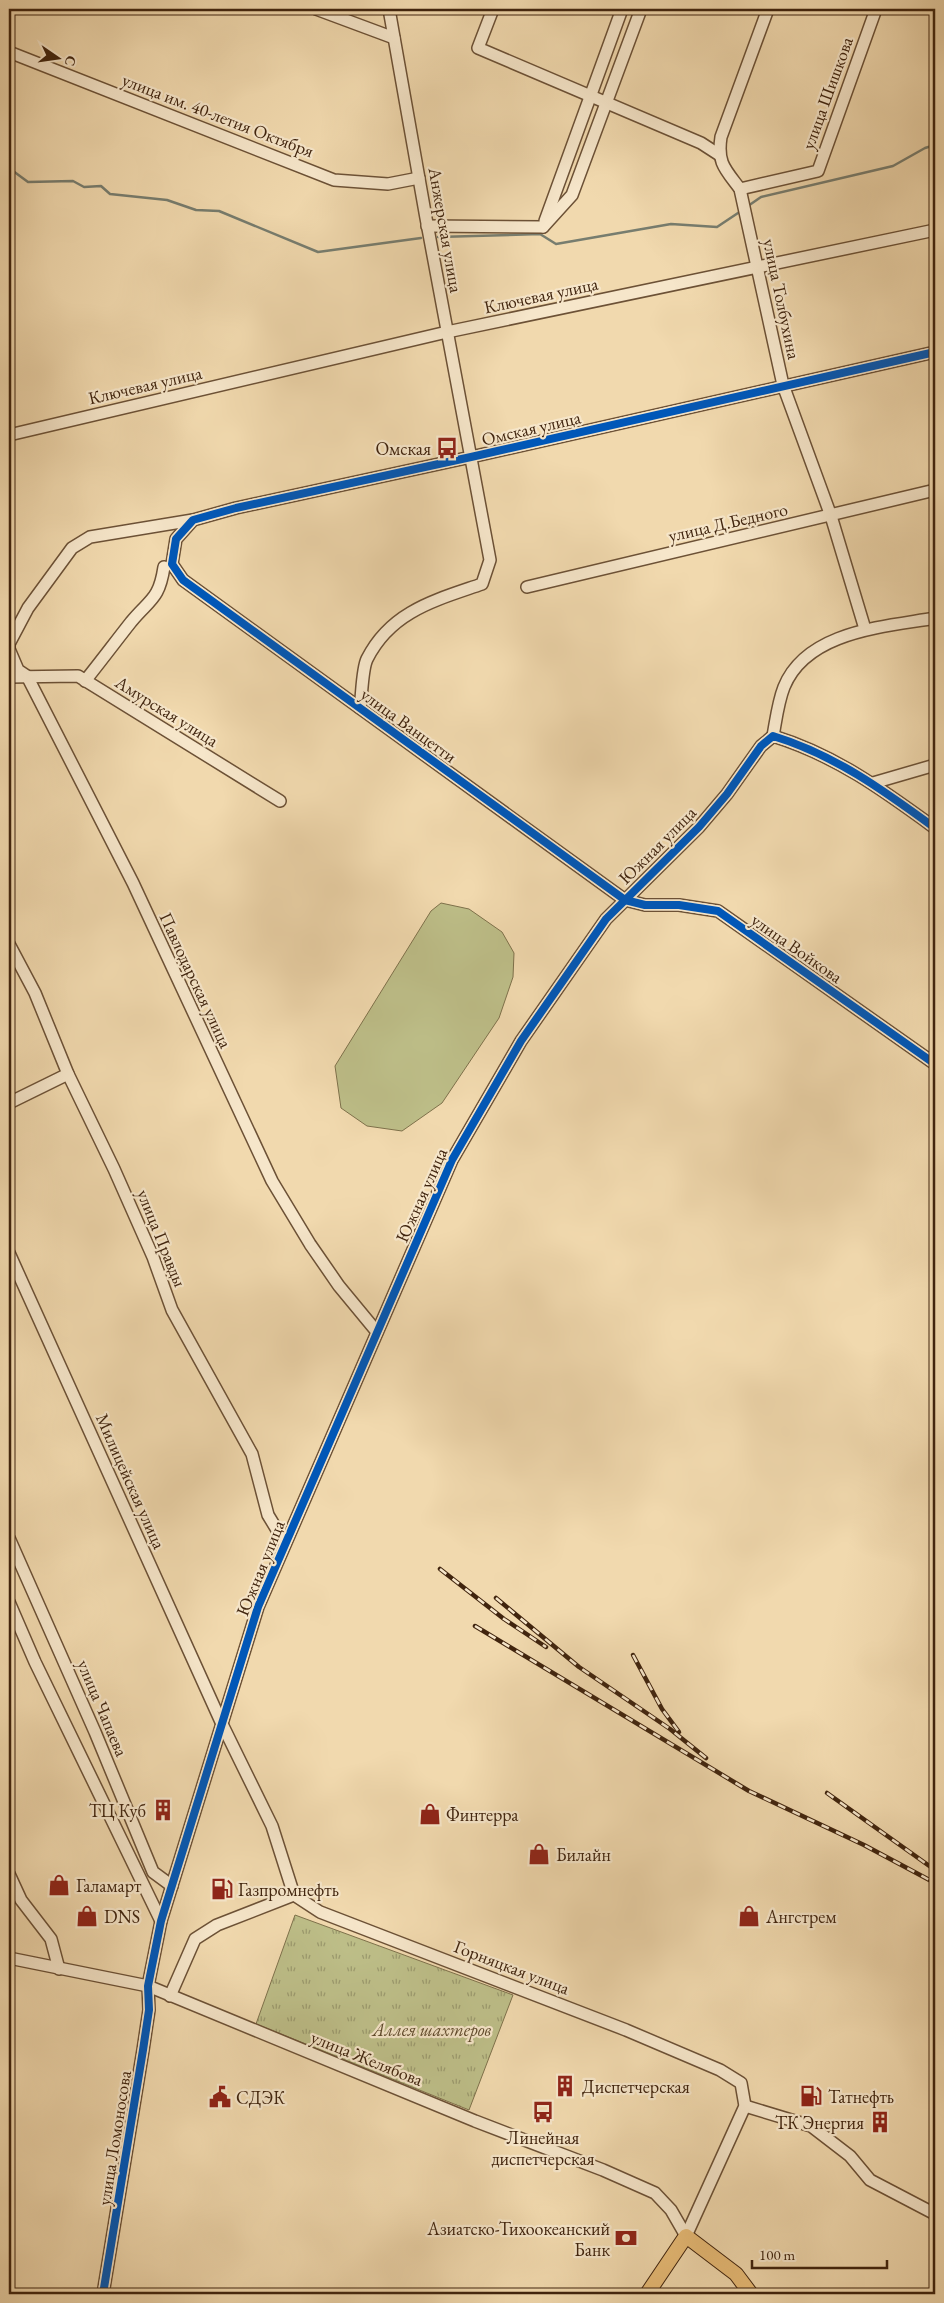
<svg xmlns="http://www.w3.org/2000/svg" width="944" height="2303" font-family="'EB Garamond',serif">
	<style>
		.grass { fill: url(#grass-tufts); stroke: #7e714b }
		.pitch { fill: #bdbe88; stroke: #7e714b }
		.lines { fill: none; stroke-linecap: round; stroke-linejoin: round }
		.stream { stroke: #777d6f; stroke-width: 2.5 }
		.minor-casing { stroke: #6c5136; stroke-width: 14 }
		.major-casing { stroke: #40240e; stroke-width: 16 }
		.minor { stroke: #f6e6ca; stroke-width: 11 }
		.major { stroke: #e8bc77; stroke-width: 14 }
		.rail-casing { stroke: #40240e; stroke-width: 4.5 }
		.rail { stroke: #f6e6ca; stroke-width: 2.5; stroke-dasharray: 8; stroke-linecap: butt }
		.cycleway-casing { stroke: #f6e6ca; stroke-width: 11 }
		.cycleway { stroke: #0057b8; stroke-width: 8 }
		.labels { text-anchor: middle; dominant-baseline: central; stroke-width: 4.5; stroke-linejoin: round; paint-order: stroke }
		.street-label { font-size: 18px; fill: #40240e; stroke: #f6e6ca }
		.poi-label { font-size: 18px; fill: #40240e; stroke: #f6e6ca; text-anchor: start }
		.park-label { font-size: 18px; font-style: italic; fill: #5f4a2c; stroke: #f6e6ca }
	</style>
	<defs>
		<pattern id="grass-tufts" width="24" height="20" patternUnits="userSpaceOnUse" patternTransform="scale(1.25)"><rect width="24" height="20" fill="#bdbe88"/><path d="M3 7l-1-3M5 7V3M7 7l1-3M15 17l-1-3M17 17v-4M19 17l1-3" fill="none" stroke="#9b9a6e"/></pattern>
	</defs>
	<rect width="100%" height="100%" fill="#f1d9ae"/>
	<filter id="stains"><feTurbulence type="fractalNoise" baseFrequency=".004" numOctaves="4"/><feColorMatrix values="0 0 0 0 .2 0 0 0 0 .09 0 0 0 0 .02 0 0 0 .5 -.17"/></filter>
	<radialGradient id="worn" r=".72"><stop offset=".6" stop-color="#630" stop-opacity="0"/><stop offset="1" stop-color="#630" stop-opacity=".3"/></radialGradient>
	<polygon class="grass" points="295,1915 513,1995 469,2110 256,2024"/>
	<polygon class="pitch" points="441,903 469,909 502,932 514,953 513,977 499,1018 442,1103 402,1131 367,1126 341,1108 335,1066 431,911"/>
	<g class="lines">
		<g class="stream">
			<polyline points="9,168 28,182 73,181 84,187 101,186 110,194 167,200 196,210 219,211 318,252 421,238"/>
			<polyline points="748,206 761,197 893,166 925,148 935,145"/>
			<polyline points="438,237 540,234 556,244 671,224 717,227 741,211"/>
		</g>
		<g class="minor-casing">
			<g id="minor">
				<polyline points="316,9 394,38"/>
				<polyline points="493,9 478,48 701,143 718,154"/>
				<path d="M768,9L721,137C717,163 725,169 740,189L783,385L831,516L865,629"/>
				<polyline points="9,52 334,180 388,184 419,178"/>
				<polyline points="740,189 818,171 876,9"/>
				<polyline points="545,221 622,9"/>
				<polyline points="427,226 543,227"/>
				<polyline points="543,227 572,195 641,9"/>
				<polyline points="935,352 471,457 236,508 193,520 176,539 172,564 183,580 625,900 645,905 679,905 718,911 935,1064"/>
				<polyline points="9,435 447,332 935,230"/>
				<polyline points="527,587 935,490"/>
				<polyline points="9,632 9,649 18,670 27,676 133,883 272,1181 310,1244 339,1286 377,1332"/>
				<polyline points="10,642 28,608 72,548 90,537 193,520"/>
				<polyline points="9,677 78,676 280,801"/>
				<path d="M85,681C101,661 116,641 131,622C150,599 159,600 164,567"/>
				<path d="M360,708C362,695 362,669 367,659C391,611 436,600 482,584L490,560L426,218L389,9"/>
				<path d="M773,736C776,720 778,702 784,687C807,631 884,627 935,618"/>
				<polyline points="873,783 935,765"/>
				<polyline points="9,944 35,993 68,1074 114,1169 153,1257 172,1310 252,1454 268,1515 285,1543"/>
				<polyline points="9,1103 68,1074"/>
				<polyline points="9,1253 222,1724 272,1826 294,1895"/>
				<polyline points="9,1538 95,1732 153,1872 172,1886"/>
				<polyline points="9,1602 35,1662 161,1921"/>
				<polyline points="9,1874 21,1900 51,1939 59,1969"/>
				<polyline points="294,1895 320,1912 626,2030 720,2070 741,2083 745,2106 686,2236"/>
				<polyline points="9,1958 148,1986 475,2121 603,2170 655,2193 671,2210 686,2236"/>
				<polyline points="170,1996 195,1939 217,1925 294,1895"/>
				<polyline points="745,2106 811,2126 850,2156 870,2180 935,2214"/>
				<path d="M103,2294L143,2050L149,2010L148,1986L161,1921L258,1607L452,1160L521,1041L606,919L699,827L727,794L761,746L773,736C835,755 883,790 935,828"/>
			</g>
		</g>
		<g class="major-casing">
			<polyline id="major" points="647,2294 686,2236 736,2274 751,2294"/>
		</g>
		<use href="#minor" class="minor"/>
		<use href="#major" class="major"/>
		<g class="rail-casing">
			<g id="rail">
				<polyline points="440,1569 504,1619 546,1647"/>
				<polyline points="496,1598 579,1667 670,1729 706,1758"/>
				<polyline points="475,1626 749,1791 864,1845 935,1883"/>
				<polyline points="633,1655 662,1709 679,1732"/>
				<polyline points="827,1793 935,1870"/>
			</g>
		</g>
		<use href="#rail" class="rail"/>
		<g class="cycleway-casing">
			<g id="cycleway">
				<polyline points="935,352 471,457 236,508 193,520 176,539 172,564 183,580 625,900 645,905 679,905 718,911 935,1064"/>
				<path d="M103,2294L143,2050L149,2010L148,1986L161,1921L258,1607L452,1160L521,1041L606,919L699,827L727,794L761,746L773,736C835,755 883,790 935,828"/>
			</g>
		</g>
		<use href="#cycleway" class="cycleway"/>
	</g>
	<defs>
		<g id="bus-bare" transform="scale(1.725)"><path d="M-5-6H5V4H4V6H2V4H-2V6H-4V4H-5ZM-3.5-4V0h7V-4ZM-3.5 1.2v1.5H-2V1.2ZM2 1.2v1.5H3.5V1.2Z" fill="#8f2418" stroke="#f6e6ca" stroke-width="2.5" paint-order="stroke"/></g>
		<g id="building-bare" transform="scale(1.725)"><path d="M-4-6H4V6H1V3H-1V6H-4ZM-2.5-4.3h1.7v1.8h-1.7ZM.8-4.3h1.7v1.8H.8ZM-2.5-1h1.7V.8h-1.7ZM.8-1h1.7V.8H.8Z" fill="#8f2418" stroke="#f6e6ca" stroke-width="2.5" paint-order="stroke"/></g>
		<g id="shop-bare" transform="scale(1.725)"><path d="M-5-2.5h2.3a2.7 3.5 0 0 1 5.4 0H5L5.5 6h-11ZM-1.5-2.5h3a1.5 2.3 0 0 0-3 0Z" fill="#8f2418" stroke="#f6e6ca" stroke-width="2.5" paint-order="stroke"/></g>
		<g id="fuel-bare" transform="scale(1.725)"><path d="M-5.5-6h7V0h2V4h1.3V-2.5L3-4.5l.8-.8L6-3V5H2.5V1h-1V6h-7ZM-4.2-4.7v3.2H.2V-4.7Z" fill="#8f2418" stroke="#f6e6ca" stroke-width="2.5" paint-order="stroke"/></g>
		<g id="civic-bare" transform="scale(1.725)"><path d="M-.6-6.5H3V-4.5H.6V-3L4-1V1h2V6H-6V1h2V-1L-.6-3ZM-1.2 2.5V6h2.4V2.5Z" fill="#8f2418" stroke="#f6e6ca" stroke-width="2.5" paint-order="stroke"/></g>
		<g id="bank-bare" transform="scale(1.725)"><path d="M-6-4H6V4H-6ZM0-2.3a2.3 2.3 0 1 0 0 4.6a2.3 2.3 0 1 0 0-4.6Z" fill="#8f2418" stroke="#f6e6ca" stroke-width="2.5" paint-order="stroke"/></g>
	</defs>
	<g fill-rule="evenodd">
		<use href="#bus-bare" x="447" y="448"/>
		<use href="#building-bare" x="163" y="1810"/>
		<use href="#shop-bare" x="430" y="1814"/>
		<use href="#shop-bare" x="539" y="1854"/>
		<use href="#shop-bare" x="59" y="1885"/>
		<use href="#fuel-bare" x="222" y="1889"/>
		<use href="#shop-bare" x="87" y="1916"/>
		<use href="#shop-bare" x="749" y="1916"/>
		<use href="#building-bare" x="565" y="2086"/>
		<use href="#fuel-bare" x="811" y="2096"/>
		<use href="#civic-bare" x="220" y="2097"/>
		<use href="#bus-bare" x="543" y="2112"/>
		<use href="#building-bare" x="880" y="2122"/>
		<use href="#bank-bare" x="626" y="2238"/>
	</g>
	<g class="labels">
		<g class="street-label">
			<text transform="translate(827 93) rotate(-70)">улица Шишкова</text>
			<text transform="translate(218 115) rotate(21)">улица им. 40-летия Октября</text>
			<text transform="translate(446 230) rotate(80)">Анжерская улица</text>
			<text transform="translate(541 295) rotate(-12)">Ключевая улица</text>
			<text transform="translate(782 299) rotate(78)">улица Толбухина</text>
			<text transform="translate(145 385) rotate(-13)">Ключевая улица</text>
			<text transform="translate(531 428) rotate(-13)">Омская улица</text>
			<text transform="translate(728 522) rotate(-13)">улица Д.Бедного</text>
			<text transform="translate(167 711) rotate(32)">Амурская улица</text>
			<text transform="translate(409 725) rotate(36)">улица Ванцетти</text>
			<text transform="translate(657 845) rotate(-45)">Южная улица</text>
			<text transform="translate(797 948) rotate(35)">улица Войкова</text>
			<text transform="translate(196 980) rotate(65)">Павлодарская улица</text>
			<text transform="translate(421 1195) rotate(-66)">Южная улица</text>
			<text transform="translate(162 1238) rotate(68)">улица Правды</text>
			<text transform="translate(131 1481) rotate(66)">Милицейская улица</text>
			<text transform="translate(260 1568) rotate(-68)">Южная улица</text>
			<text transform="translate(103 1708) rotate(67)">улица Чапаева</text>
			<text transform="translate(512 1967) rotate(21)">Горняцкая улица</text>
			<text transform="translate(367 2058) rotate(22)">улица Желябова</text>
			<text transform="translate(114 2138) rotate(-81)">улица Ломоносова</text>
		</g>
		<g class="poi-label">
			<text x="431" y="448" text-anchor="end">Омская</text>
			<text x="146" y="1810" text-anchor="end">ТЦ Куб</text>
			<text x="446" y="1814">Финтерра</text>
			<text x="556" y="1854">Билайн</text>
			<text x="76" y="1885">Галамарт</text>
			<text x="238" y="1889">Газпромнефть</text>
			<text x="104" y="1916">DNS</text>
			<text x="766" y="1916">Ангстрем</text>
			<text x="582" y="2086">Диспетчерская</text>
			<text x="828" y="2096">Татнефть</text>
			<text x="236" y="2097">СДЭК</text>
			<text x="864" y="2122" text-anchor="end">ТК Энергия</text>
			<text x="543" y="2137" text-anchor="middle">Линейная<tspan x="543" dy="21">диспетчерская</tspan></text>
			<text x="610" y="2228" text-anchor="end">Азиатско-Тихоокеанский<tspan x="610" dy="21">Банк</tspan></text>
		</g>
		<g class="park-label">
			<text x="432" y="2029">Аллея шахтеров</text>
		</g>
	</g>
	<rect width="944" height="2303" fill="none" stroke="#f1d9ae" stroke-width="30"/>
	<rect x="10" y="10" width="924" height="2283" fill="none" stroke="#40240e" stroke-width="2.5"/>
	<rect x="15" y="15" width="914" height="2273" fill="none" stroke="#40240e"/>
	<g transform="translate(58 58) rotate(103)" stroke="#f6e6ca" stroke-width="4" paint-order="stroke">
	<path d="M0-4L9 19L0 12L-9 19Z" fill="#40240e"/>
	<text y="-8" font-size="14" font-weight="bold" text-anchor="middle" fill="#40240e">С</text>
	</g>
	<path d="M752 2260v8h135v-8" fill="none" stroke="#40240e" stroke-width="2.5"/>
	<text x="759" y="2260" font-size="15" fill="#40240e" stroke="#f6e6ca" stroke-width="4" paint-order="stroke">100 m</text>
	<rect width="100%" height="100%" filter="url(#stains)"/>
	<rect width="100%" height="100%" fill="url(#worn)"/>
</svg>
